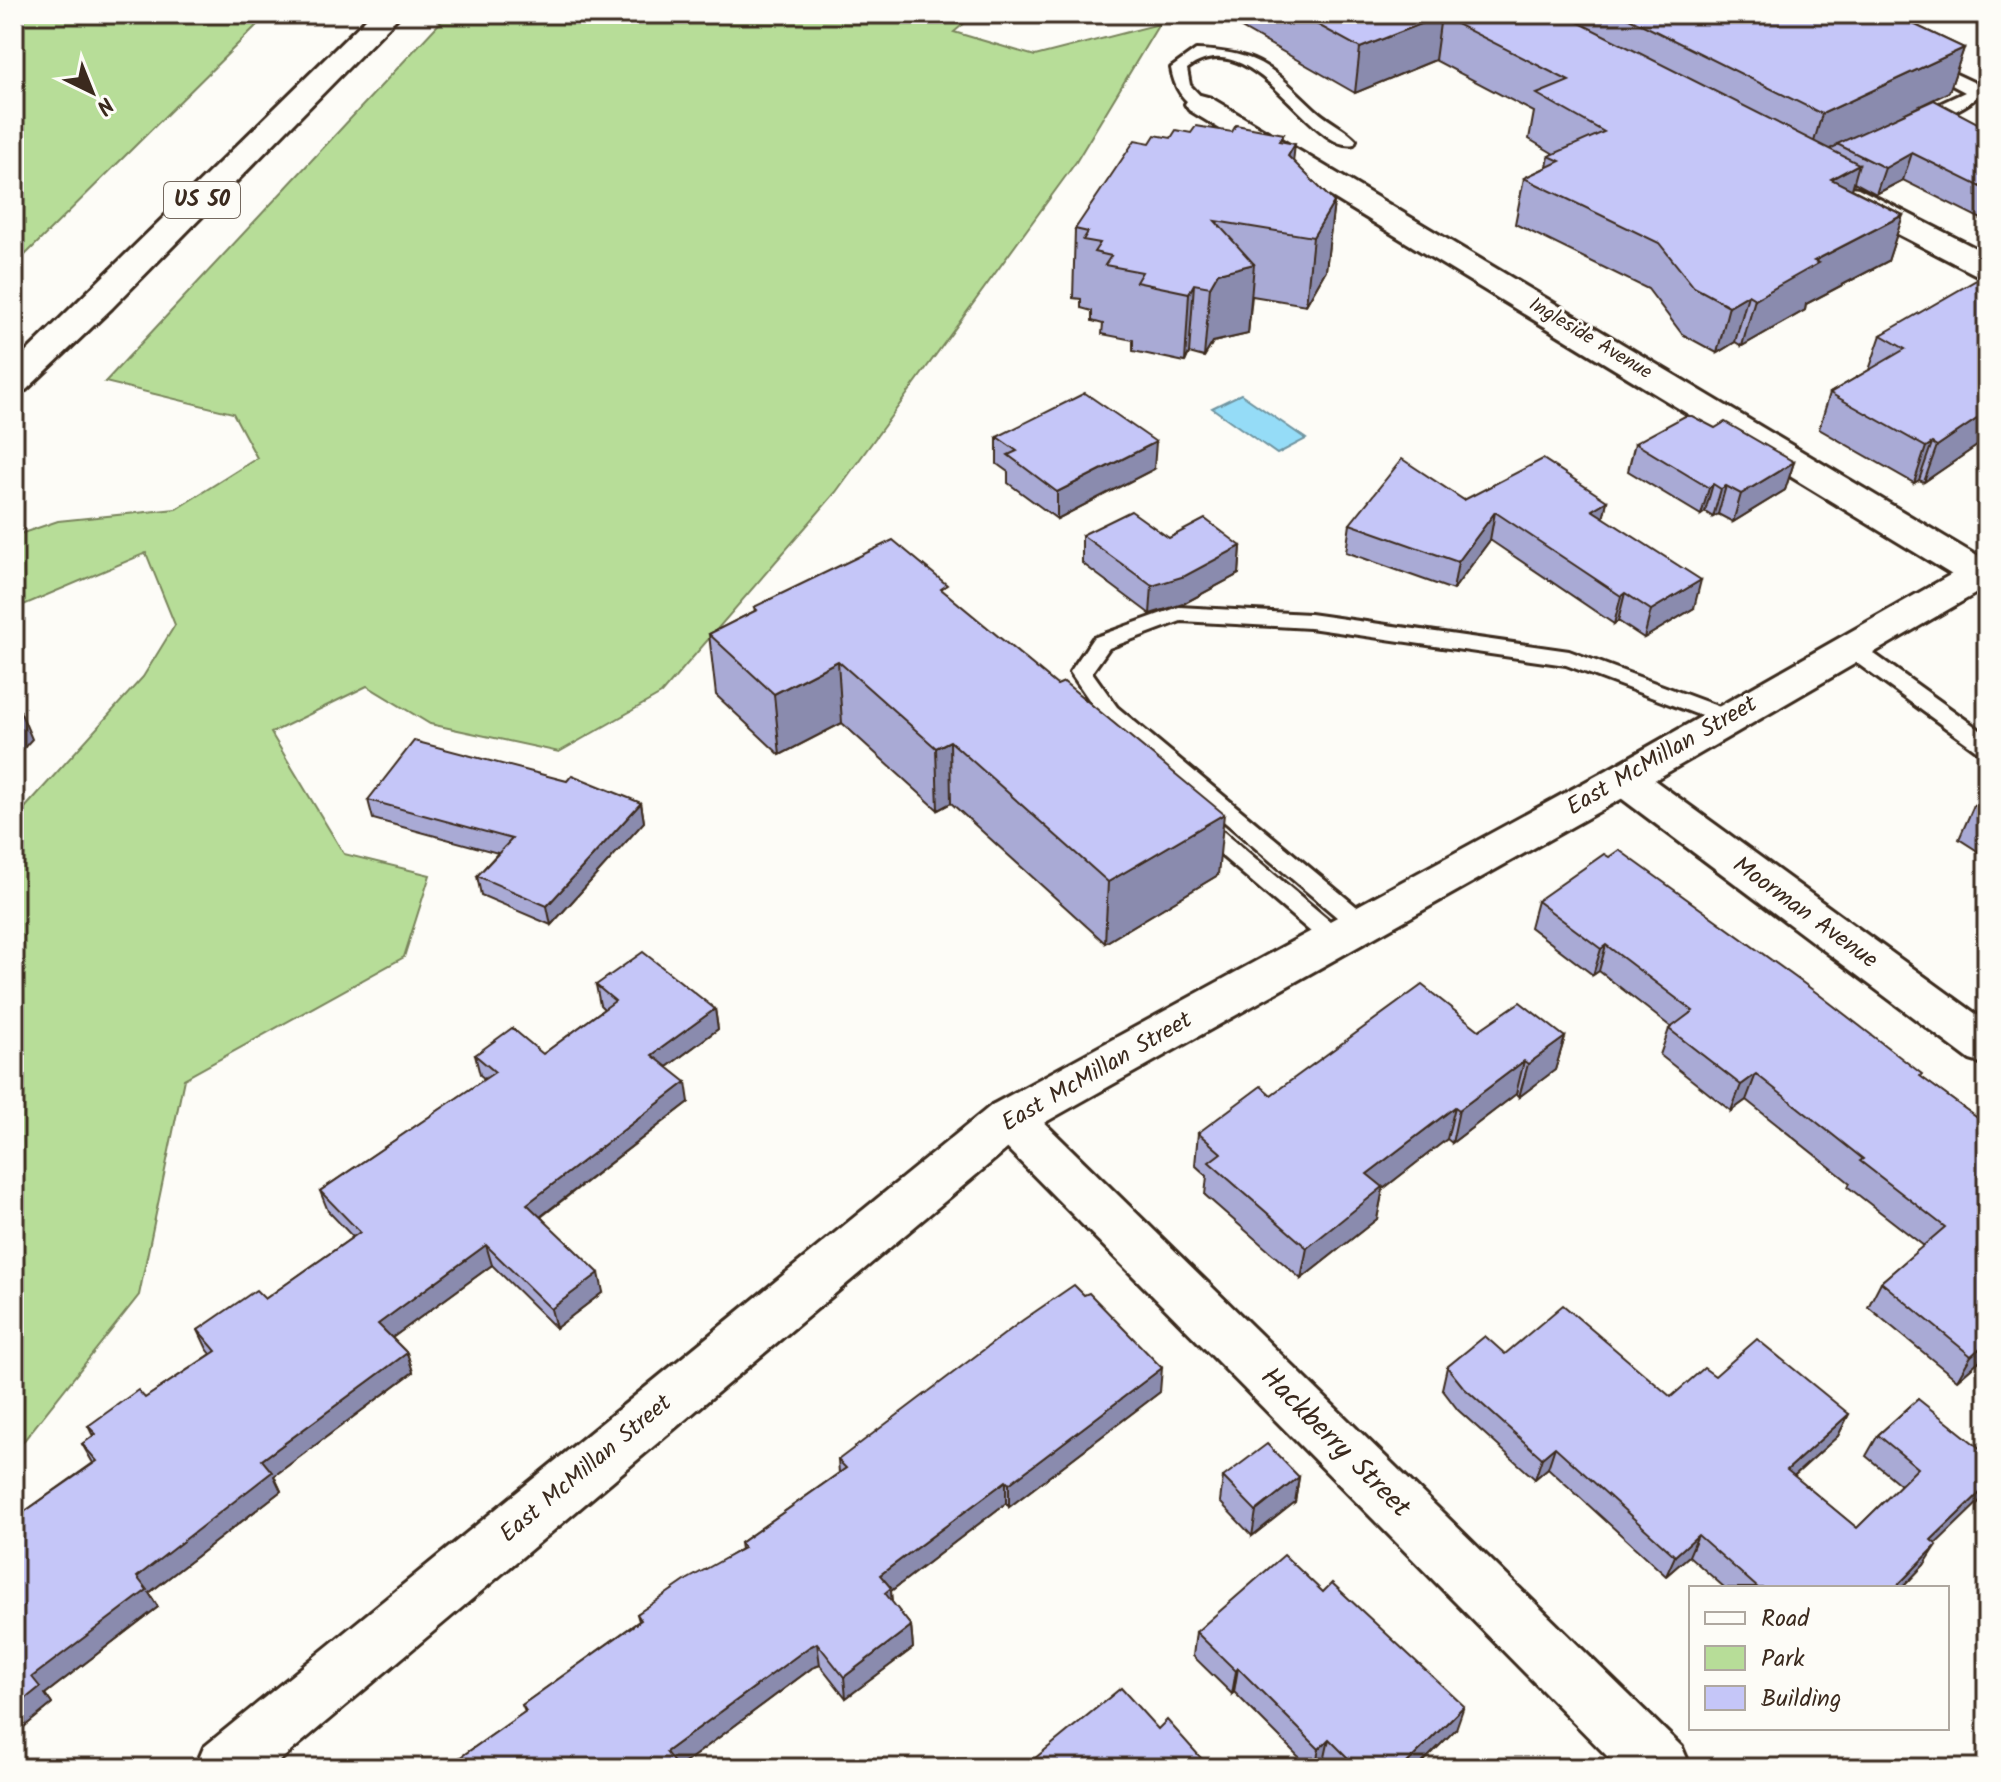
<svg xmlns="http://www.w3.org/2000/svg" width="2001" height="1782" font-family="Kalam,sans-serif">
	<style>
		.green { fill: #b7dd98; stroke: #79845b; stroke-width: 2 }
		.water { fill: #95dcf7; stroke: #7195a0; stroke-width: 2 }
		.lines { fill: none; stroke-linecap: round; stroke-linejoin: round }
		.service-casing { stroke: #3b2a1e; stroke-width: 6 }
		.minor-casing { stroke: #3b2a1e; stroke-width: 6 }
		.tertiary-casing { stroke: #3b2a1e; stroke-width: 6 }
		.trunk-casing { stroke: #3b2a1e; stroke-width: 6 }
		.service { fill: #fdfcf7; fill-rule: evenodd }
		.minor { fill: #fdfcf7; fill-rule: evenodd }
		.tertiary { fill: #fdfcf7; fill-rule: evenodd }
		.trunk { fill: #fdfcf7; fill-rule: evenodd }
		.wall { fill: #a9aad5; stroke: #3b2a1e; stroke-width: 2 }
		.shaded-wall { fill: #8a8bae; stroke: #3b2a1e; stroke-width: 2 }
		.building { fill: #c5c6f8; stroke: #3b2a1e; stroke-width: 2 }
		.labels { text-anchor: middle; dominant-baseline: central; stroke-width: 6; stroke-linejoin: round; paint-order: stroke }
		.far-street-label { font-size: 20px; fill: #3b2a1e; stroke: #fdfcf7 }
		.shield { fill: #fdfcf7; stroke: #75695f; stroke-width: 2 }
		.shield-label { font-size: 22px; font-weight: bold; fill: #3b2a1e }
		.street-label { font-size: 24px; fill: #3b2a1e; stroke: #fdfcf7 }
		.near-street-label { font-size: 28px; fill: #3b2a1e; stroke: #fdfcf7 }
	</style>
	<rect width="100%" height="100%" fill="#fdfcf7"/>
	<filter id="ink" filterUnits="userSpaceOnUse"><feTurbulence type="fractalNoise" baseFrequency=".0125" numOctaves="2"/><feDisplacementMap in="SourceGraphic" scale="16" xChannelSelector="R" yChannelSelector="G"/><feConvolveMatrix kernelMatrix="1 2 1 2 8 2 1 2 1" color-interpolation-filters="sRGB"/></filter>
	<g filter="url(#ink)">
		<g class="green">
			<polygon points="23,14 268,14 14,266 14,21"/>
			<polygon points="448,14 975,14 954,32 1035,56 1159,24 1076,162 836,492 661,694 559,752 430,724 367,686 271,733 344,854 430,875 404,957 184,1079 139,1295 14,1453 14,820 143,677 175,625 146,553 14,609 14,536 58,521 176,509 257,458 233,413 105,382"/>
		</g>
		<polygon class="water" points="1241,394 1306,439 1277,454 1212,408"/>
		<g class="lines">
			<g class="service-casing">
				<g id="service">
					<path d="M1196,50C1261,52 1271,68 1316,110C1328,121 1345,128 1356,140L1354,144C1310,154 1253,19 1187,69L1190,85L1208,104L1200,109C1182,102 1174,86 1171,68Z"/>
					<path d="M1924,59L1975,83L1982,92C1972,105 1930,126 1914,124L1912,120L1914,116L1965,92L1918,67V61Z"/>
					<polygon points="1179,607 1310,614 1569,651 1736,713 1739,718 1736,723 1720,723 1566,665 1310,628 1181,621 1109,648 1092,672 1117,707 1369,917 1372,923 1369,929 1360,932 1351,929 1101,717 1070,672 1093,638"/>
					<polygon points="1851,641 1859,643 1987,735 1987,754 1979,752 1843,653 1840,648 1843,643"/>
					<polygon points="1198,815 1206,817 1343,932 1346,938 1343,944 1334,947 1325,944 1190,829 1186,823 1190,817"/>
				</g>
			</g>
			<g class="minor-casing">
				<g id="minor">
					<polygon points="1200,95 1211,98 1987,562 1987,586 1967,584 1189,110 1185,104 1189,98"/>
					<polygon points="1847,186 1858,188 1987,254 1987,277 1975,274 1836,202 1831,195 1836,188"/>
					<polygon points="1624,764 1639,769 1987,1022 1987,1065 1970,1060 1609,789 1603,779 1609,769"/>
					<polygon points="1009,1100 1026,1105 1682,1747 1691,1768 1619,1768 992,1133 985,1119 992,1105"/>
				</g>
			</g>
			<g class="tertiary-casing">
				<polygon id="tertiary" points="1987,559 1987,587 1639,789 1026,1133 271,1768 195,1768 204,1747 992,1105 1609,769 1973,562"/>
			</g>
			<g class="trunk-casing">
				<polygon id="trunk" points="371,14 401,14 112,308 26,390 14,393 14,364"/>
			</g>
			<use href="#service" class="service"/>
			<use href="#minor" class="minor"/>
			<use href="#tertiary" class="tertiary"/>
			<use href="#trunk" class="trunk"/>
		</g>
		<g class="wall">
			<polygon points="1217,14 1892,14 1964,48 1949,92 1914,109 1987,128 1987,216 1981,219 1903,180 1876,194 1854,182 1852,189 1903,215 1888,261 1806,304 1805,310 1742,346 1735,342 1717,353 1682,334 1648,289 1515,224 1524,178 1547,167 1549,156 1554,154 1529,139 1534,112 1435,60 1355,93"/>
			<polygon points="1974,14 1987,14 1987,20"/>
			<polygon points="1191,133 1283,142 1293,162 1334,202 1326,270 1306,305 1252,296 1248,334 1213,342 1204,357 1189,353 1185,362 1133,351 1133,340 1102,334 1103,324 1092,321 1092,311 1081,308 1081,299 1073,298 1075,229 1150,143"/>
			<polygon points="1987,282 1987,439 1924,482 1919,480 1914,483 1819,429 1830,393 1869,370 1881,335"/>
			<polygon points="1715,428 1794,462 1785,490 1733,522 1718,514 1713,517 1705,512 1701,515 1628,471 1635,443"/>
			<polygon points="997,437 1154,469 1057,519 1008,483 1008,472 997,464"/>
			<polygon points="1464,500 1607,501 1603,518 1694,608 1644,638 1618,621 1614,624 1490,540 1453,590 1346,552 1350,524"/>
			<polygon points="1082,535 1169,538 1241,546 1239,574 1183,604 1150,614 1082,563"/>
			<polygon points="947,594 1218,875 1105,943 951,803 938,810 842,723 780,755 716,695 709,634 755,611 754,607"/>
			<polygon points="1987,796 1987,857 1959,839 1974,805"/>
			<polygon points="368,800 641,803 644,822 551,925 481,895 477,876 498,853 373,819"/>
			<polygon points="1537,901 1921,1077 1987,1125 1987,1354 1957,1380 1868,1307 1881,1282 1924,1246 1848,1187 1850,1183 1746,1100 1731,1111 1660,1055 1669,1029 1671,1027 1599,971 1593,975 1530,927"/>
			<polygon points="596,985 715,1009 718,1029 667,1067 689,1102 541,1217 603,1292 556,1328 492,1265 392,1338 407,1353 413,1372 274,1476 281,1491 149,1593 158,1607 45,1694 52,1704 14,1735 14,1519 93,1463 82,1444 93,1436 88,1426 145,1398 211,1354 207,1349 198,1330 265,1299 353,1237 328,1211 320,1191 485,1079 480,1075 475,1055 543,1054 604,1009 600,1005"/>
			<polygon points="1479,1030 1565,1037 1555,1070 1519,1097 1516,1094 1452,1143 1447,1139 1383,1189 1377,1219 1301,1279 1205,1195 1207,1176 1195,1165 1198,1133 1271,1095"/>
			<polygon points="1505,1354 1671,1397 1715,1376 1849,1414 1838,1436 1794,1476 1857,1528 1901,1485 1866,1456 1878,1435 1918,1399 1936,1544 1924,1565 1902,1588 1725,1588 1689,1556 1666,1576 1548,1468 1535,1479 1458,1410 1442,1389 1447,1367"/>
			<polygon points="1160,1392 1009,1507 1006,1503 891,1591 892,1602 911,1626 913,1648 846,1698 820,1665 812,1668 678,1768 445,1768 525,1712 522,1705 639,1621 637,1614 741,1549 740,1543 839,1473 838,1460"/>
			<polygon points="1223,1477 1299,1477 1295,1502 1252,1536 1220,1502"/>
			<polygon points="1196,1632 1456,1729 1417,1768 1330,1768 1324,1762 1317,1768 1310,1768 1234,1692 1232,1694 1193,1656"/>
		</g>
		<g class="shaded-wall">
			<polygon points="1441,16 1435,60 1355,93 1360,48"/>
			<polygon points="1964,48 1949,92 1839,145 1837,144 1836,146 1809,159 1822,114"/>
			<polygon points="1295,144 1288,212 1288,156"/>
			<polygon points="1912,153 1903,180 1876,194 1885,168"/>
			<polygon points="1859,164 1846,210 1831,179"/>
			<polygon points="1334,202 1326,270 1306,305 1313,237"/>
			<polygon points="1987,202 1987,213 1986,216 1981,219"/>
			<polygon points="1903,215 1888,261 1806,304 1805,310 1742,346 1755,299 1814,261"/>
			<polygon points="1254,264 1248,334 1213,342 1204,357 1210,287 1218,273"/>
			<polygon points="1194,284 1189,353 1185,362 1189,293"/>
			<polygon points="1748,295 1735,342 1717,353 1729,306"/>
			<polygon points="1987,412 1987,439 1924,482 1937,446"/>
			<polygon points="1156,442 1154,469 1057,519 1057,492"/>
			<polygon points="1932,443 1919,480 1914,483 1926,447"/>
			<polygon points="1794,462 1785,490 1733,522 1741,494"/>
			<polygon points="1713,484 1705,512 1701,515 1709,488"/>
			<polygon points="1726,486 1718,514 1713,517 1721,489"/>
			<polygon points="1607,501 1601,529 1592,510"/>
			<polygon points="1495,512 1490,540 1453,590 1458,562"/>
			<polygon points="1241,546 1239,574 1183,604 1150,614 1152,586"/>
			<polygon points="1701,580 1694,608 1644,638 1651,610"/>
			<polygon points="1625,593 1618,621 1614,624 1621,596"/>
			<polygon points="838,661 842,723 780,755 774,694"/>
			<polygon points="20,711 32,739 14,759 14,718"/>
			<polygon points="950,741 951,803 938,810 936,748"/>
			<polygon points="641,803 644,822 551,925 547,906"/>
			<polygon points="1224,814 1218,875 1105,943 1108,882"/>
			<polygon points="1606,945 1599,971 1593,975 1601,949"/>
			<polygon points="715,1009 718,1029 656,1075 652,1055"/>
			<polygon points="1565,1037 1555,1070 1519,1097 1528,1064"/>
			<polygon points="1524,1061 1516,1094 1452,1143 1459,1110"/>
			<polygon points="1756,1074 1746,1100 1731,1111 1741,1085"/>
			<polygon points="686,1082 689,1102 532,1223 527,1204"/>
			<polygon points="1455,1107 1447,1139 1383,1189 1377,1219 1301,1279 1307,1248 1367,1174"/>
			<polygon points="486,1245 492,1265 385,1343 378,1324"/>
			<polygon points="599,1273 603,1292 556,1328 551,1309"/>
			<polygon points="1987,1342 1987,1354 1957,1380 1971,1356"/>
			<polygon points="407,1353 413,1372 274,1476 281,1491 149,1593 158,1607 45,1694 52,1704 14,1735 14,1708 32,1677 137,1577 262,1460"/>
			<polygon points="1162,1368 1160,1392 1009,1507 1009,1484"/>
			<polygon points="1849,1414 1838,1436 1777,1491 1787,1470"/>
			<polygon points="1555,1447 1548,1468 1535,1479 1542,1458"/>
			<polygon points="1299,1477 1295,1502 1252,1536 1256,1511"/>
			<polygon points="1006,1481 1006,1503 891,1591 892,1610 886,1615 880,1575"/>
			<polygon points="1987,1486 1987,1494 1918,1561 1931,1540"/>
			<polygon points="1698,1535 1689,1556 1666,1576 1675,1556"/>
			<polygon points="1937,1545 1924,1565 1902,1588 1895,1588"/>
			<polygon points="911,1626 913,1648 846,1698 844,1677"/>
			<polygon points="817,1643 820,1665 812,1668 678,1768 670,1768 666,1752 809,1647"/>
			<polygon points="1238,1668 1234,1692 1232,1694 1236,1671"/>
			<polygon points="1464,1706 1456,1729 1417,1768 1402,1768"/>
			<polygon points="1329,1739 1324,1762 1317,1768 1315,1768 1319,1749"/>
		</g>
		<g class="building">
			<polygon points="1298,14 1562,14 1859,164 1831,179 1903,215 1814,261 1819,263 1755,299 1748,295 1729,306 1694,287 1659,243 1524,178 1560,161 1549,156 1604,132 1537,94 1569,81 1441,16 1360,48"/>
			<polygon points="1621,14 1892,14 1964,48 1822,114"/>
			<polygon points="1934,100 1987,128 1987,190 1912,153 1885,168 1837,144"/>
			<polygon points="1236,125 1284,134 1279,141 1295,144 1288,156 1334,202 1313,237 1215,221 1254,264 1218,273 1210,287 1194,284 1189,293 1136,282 1142,272 1105,265 1111,256 1094,252 1100,243 1083,240 1088,232 1075,229 1135,140 1150,143 1155,135 1171,138 1176,130 1191,133 1196,126 1232,132"/>
			<polygon points="1980,278 1987,282 1987,412 1937,446 1932,443 1926,447 1830,393 1905,349 1881,335"/>
			<polygon points="1085,393 1156,442 1057,492 1008,455 1017,451 997,437"/>
			<polygon points="1685,416 1692,416 1715,428 1725,422 1794,462 1741,494 1726,486 1721,489 1713,484 1709,488 1635,443"/>
			<polygon points="1402,459 1464,500 1543,459 1607,501 1592,510 1701,580 1651,610 1625,593 1621,596 1495,512 1458,562 1350,524"/>
			<polygon points="1131,511 1169,538 1205,519 1241,546 1185,576 1152,586 1082,535"/>
			<polygon points="893,540 947,585 941,589 1057,685 1064,682 1224,814 1108,882 950,741 936,748 838,661 774,694 709,634 757,610 754,607"/>
			<polygon points="14,710 20,711 14,718"/>
			<polygon points="414,741 567,781 572,775 641,803 547,906 477,876 512,839 368,800"/>
			<polygon points="1987,796 1987,814 1974,805"/>
			<polygon points="1619,850 1817,993 1922,1074 1920,1076 1987,1125 1987,1160 1985,1161 1987,1163 1987,1342 1971,1356 1881,1282 1945,1227 1860,1161 1863,1159 1756,1074 1741,1085 1669,1029 1693,1011 1606,945 1601,949 1537,901 1604,854 1609,857"/>
			<polygon points="643,952 715,1009 652,1055 686,1082 527,1204 599,1273 551,1309 486,1245 378,1324 407,1353 262,1460 272,1472 137,1577 147,1590 32,1677 40,1687 14,1708 14,1519 97,1461 82,1444 96,1434 88,1426 138,1390 145,1398 216,1351 198,1330 256,1290 265,1299 360,1232 320,1191 495,1072 475,1055 512,1028 543,1054 615,1001 596,985"/>
			<polygon points="1422,985 1479,1030 1520,1002 1565,1037 1528,1064 1524,1061 1459,1110 1455,1107 1367,1174 1383,1187 1307,1248 1209,1162 1221,1153 1198,1133 1261,1086 1271,1095"/>
			<polygon points="1074,1285 1084,1295 1089,1293 1162,1368 1009,1484 1006,1481 880,1575 891,1588 885,1593 911,1626 844,1677 817,1643 809,1647 666,1752 675,1764 670,1768 445,1768 526,1711 522,1705 641,1620 637,1614 688,1579 744,1548 740,1543 846,1468 838,1460 1023,1320"/>
			<polygon points="1563,1305 1671,1397 1704,1368 1715,1376 1757,1339 1849,1414 1787,1470 1857,1528 1918,1468 1878,1435 1918,1399 1987,1454 1987,1486 1931,1540 1937,1545 1895,1588 1758,1588 1698,1535 1675,1556 1555,1447 1542,1458 1464,1388 1447,1367 1485,1336 1505,1354"/>
			<polygon points="1267,1444 1299,1477 1256,1511 1223,1477"/>
			<polygon points="1284,1555 1323,1592 1332,1583 1464,1706 1402,1768 1358,1768 1329,1739 1319,1749 1238,1668 1236,1671 1196,1632"/>
			<polygon points="1121,1688 1158,1729 1167,1720 1210,1768 1023,1768"/>
		</g>
	</g>
	<g class="labels">
		<g class="far-street-label">
			<text transform="translate(1590 339) rotate(31)">Ingleside Avenue</text>
		</g>
		<rect class="shield" x="164" y="182" width="76" height="36" rx="6"/>
		<g class="shield-label">
			<text x="202" y="200">US 50</text>
		</g>
		<g class="street-label">
			<text transform="translate(1662 756) rotate(-30)">East McMillan Street</text>
			<text transform="translate(1805 913) rotate(36)">Moorman Avenue</text>
			<text transform="translate(1097 1072) rotate(-30)">East McMillan Street</text>
			<text transform="translate(586 1469) rotate(-40)">East McMillan Street</text>
		</g>
		<g class="near-street-label">
			<text transform="translate(1335 1443) rotate(45)">Hackberry Street</text>
		</g>
	</g>
	<rect width="2001" height="1782" fill="none" stroke="#fdfcf7" stroke-width="48"/>
	<rect x="24" y="24" width="1953" height="1734" fill="none" stroke="#3b2a1e" stroke-width="3" filter="url(#ink)"/>
	<rect x="1689" y="1586" width="260" height="144" fill="#fdfcf7" stroke="#afa8a0" stroke-width="2"/>
	<rect x="1705" y="1612" width="40" height="12" fill="#fdfcf7" stroke="#afa8a0" stroke-width="2"/>
	<text x="1761" y="1626" font-size="24" fill="#3b2a1e">Road</text>
	<rect x="1705" y="1646" width="40" height="24" fill="#b7dd98" stroke="#afa8a0" stroke-width="2"/>
	<text x="1761" y="1666" font-size="24" fill="#3b2a1e">Park</text>
	<rect x="1705" y="1686" width="40" height="24" fill="#c5c6f8" stroke="#afa8a0" stroke-width="2"/>
	<text x="1761" y="1706" font-size="24" fill="#3b2a1e">Building</text>
	<g transform="translate(92 92) rotate(137)" stroke="#fdfcf7" stroke-width="6" paint-order="stroke">
	<path d="M0-6L14 30L0 20L-14 30Z" fill="#3b2a1e"/>
	<text y="-12" font-size="22" font-weight="bold" text-anchor="middle" fill="#3b2a1e">N</text>
	</g>
</svg>
